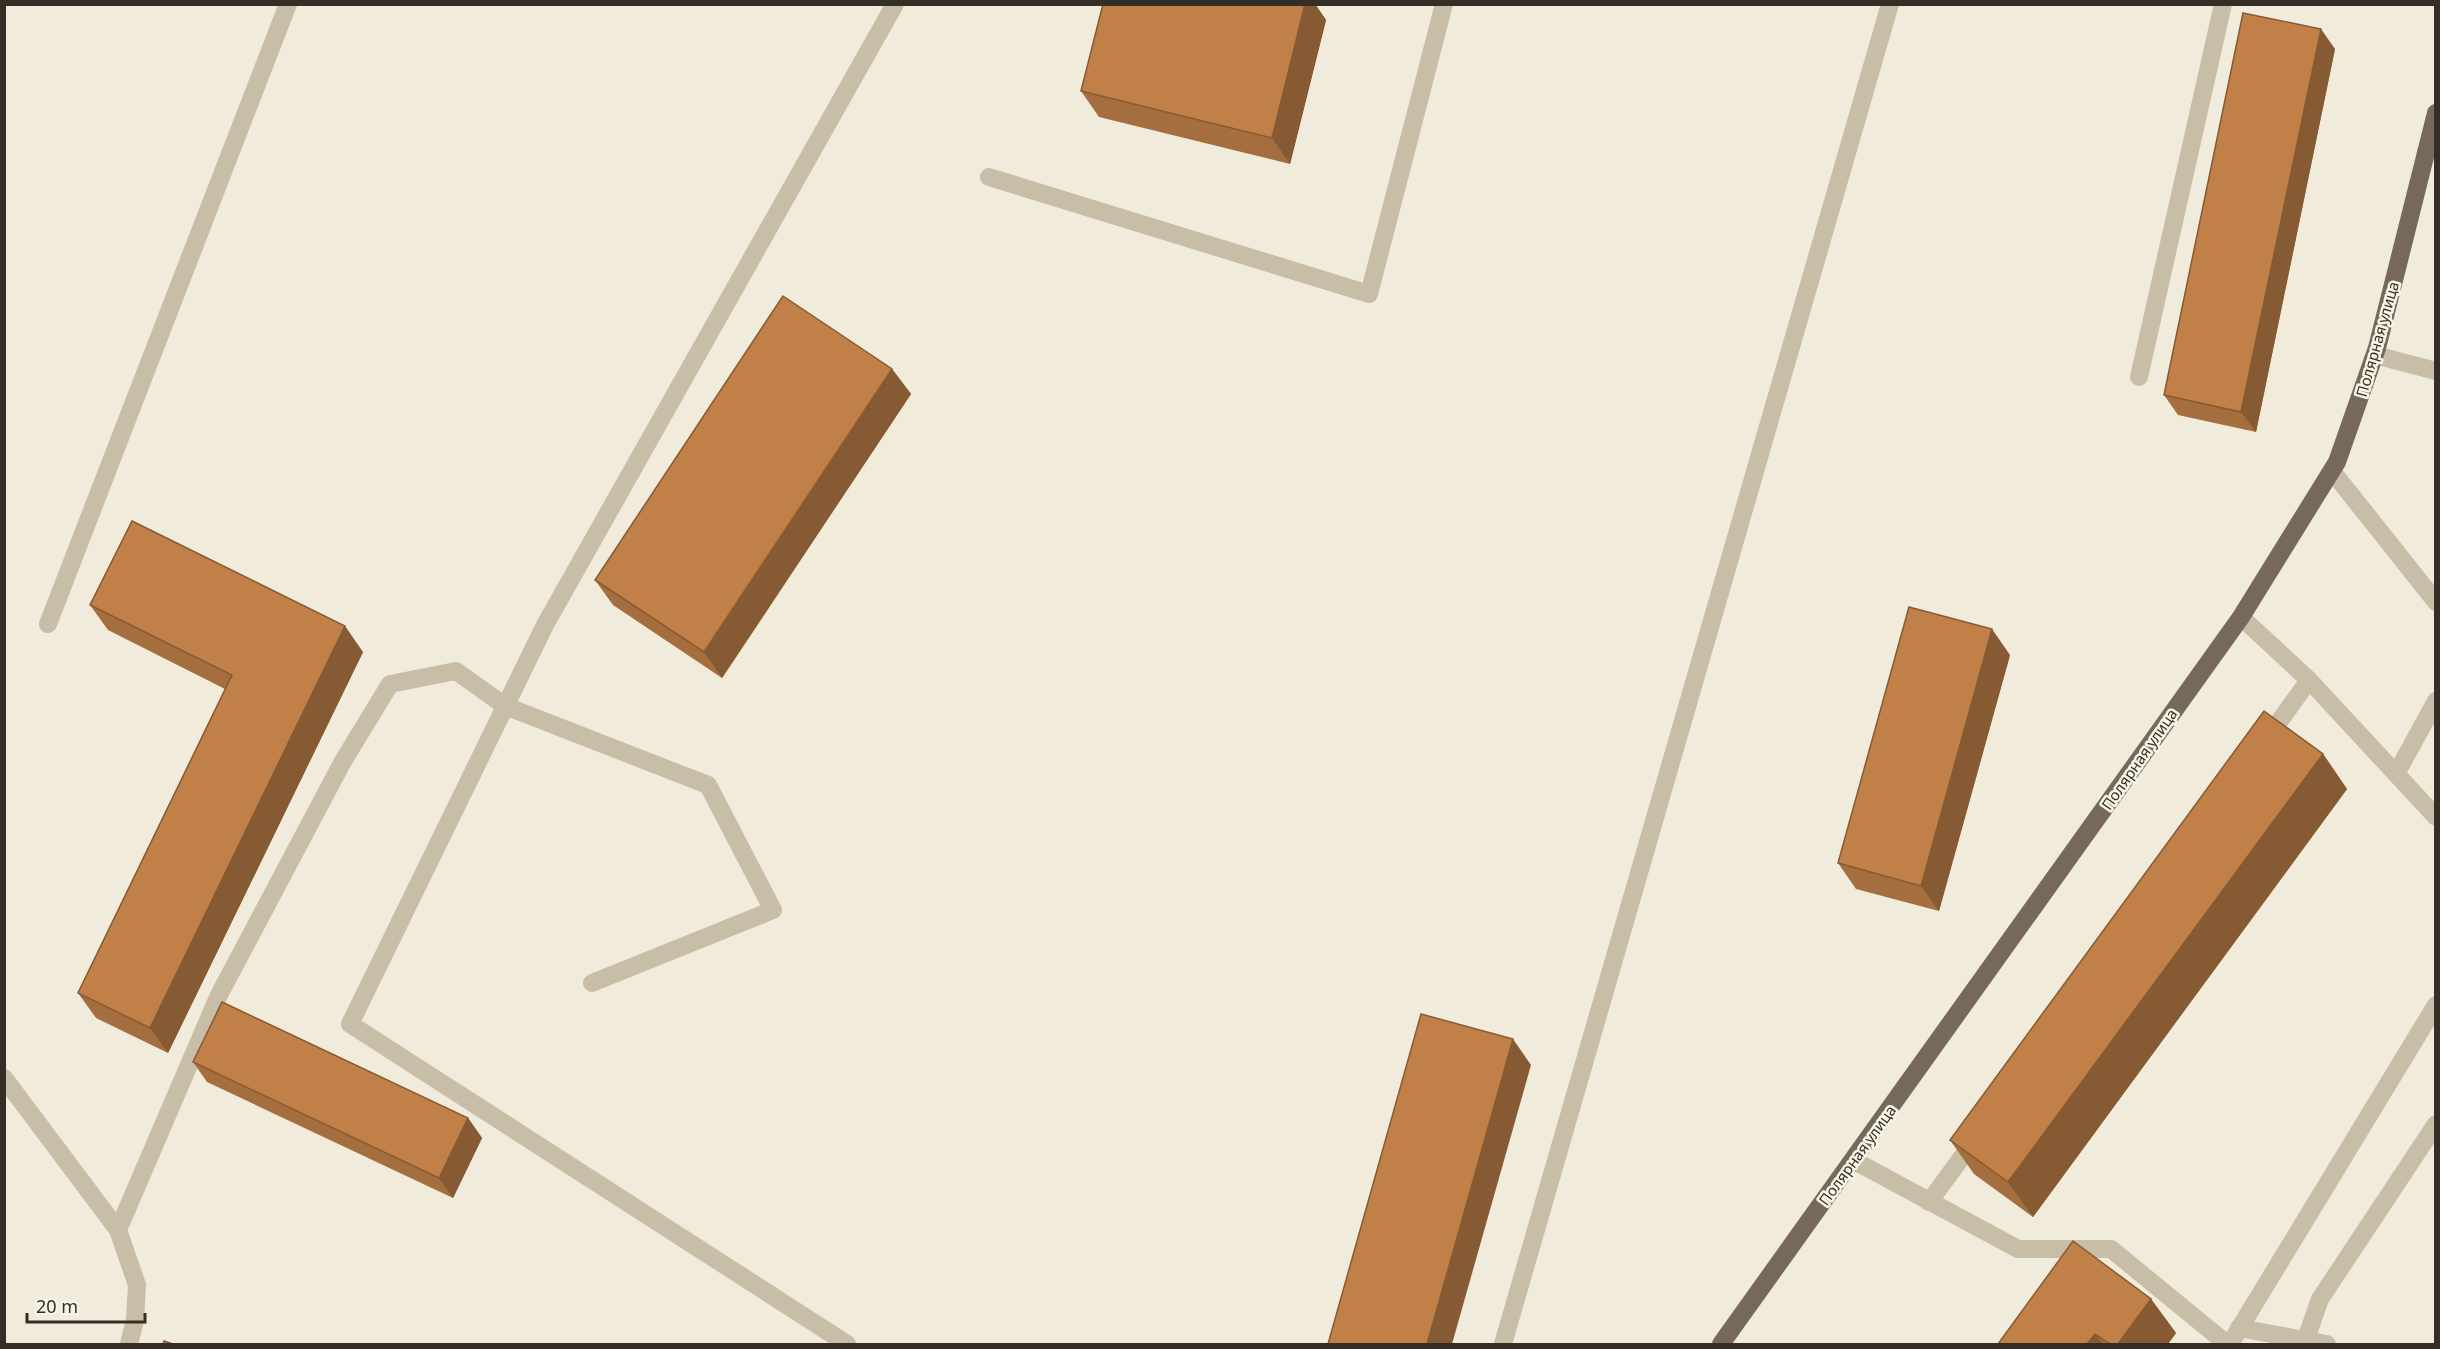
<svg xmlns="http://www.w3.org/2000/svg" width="2440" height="1349" font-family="'Noto Sans',sans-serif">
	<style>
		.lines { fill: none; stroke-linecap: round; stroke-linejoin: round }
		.minor { stroke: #c8bda7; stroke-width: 18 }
		.major { stroke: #766959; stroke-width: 18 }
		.wall { fill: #a56e3e }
		.shaded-wall { fill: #865a32 }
		.building { fill: #c08048; stroke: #865a32; stroke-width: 1.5 }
		.labels { text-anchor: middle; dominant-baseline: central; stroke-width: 5; stroke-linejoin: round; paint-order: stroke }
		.street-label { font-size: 15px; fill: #342e27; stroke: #f8f4e6 }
	</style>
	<rect width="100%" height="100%" fill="#f0ebda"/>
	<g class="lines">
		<g class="minor">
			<polyline points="989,177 1369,294 1444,4"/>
			<polyline points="2375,355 2436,371"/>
			<polyline points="2139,377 2223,4"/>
			<polyline points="2332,471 2436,602"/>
			<polyline points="2241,617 2309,680 2436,817"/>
			<polyline points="48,624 288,4"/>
			<polyline points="2266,740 2309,680"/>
			<polyline points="2396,774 2436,701"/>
			<polyline points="4,1078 118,1230 137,1285 135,1320 129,1344"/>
			<polyline points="1853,1160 2018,1249 2111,1249 2227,1344"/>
			<polyline points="1929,1202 1976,1138"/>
			<polyline points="118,1230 219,995 342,763 390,684 456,671 505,706 708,785 773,910 592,983"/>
			<polyline points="2239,1328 2327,1344"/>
			<polyline points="2306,1339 2320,1299 2436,1124"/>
			<polyline points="847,1344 350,1024 545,625 895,4"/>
			<polyline points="1503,1344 1890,4"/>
			<polyline points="2230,1344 2436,1005"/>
		</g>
		<polyline class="major" points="1721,1344 2241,617 2337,462 2377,348 2436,113"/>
	</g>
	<g class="wall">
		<polygon points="1103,4 1315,4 1326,20 1290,164 1099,117 1081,91"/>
		<polygon points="2335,49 2256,432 2178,415 2164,395"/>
		<polygon points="892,369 911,394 722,678 613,605 595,580"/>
		<polygon points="90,605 363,652 168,1053 96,1018 78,993 225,689 108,630"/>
		<polygon points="2010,655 1939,911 1856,889 1838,863"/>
		<polygon points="2323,754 2347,789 2033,1217 1974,1174 1950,1140"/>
		<polygon points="193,1062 468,1118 482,1138 453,1198 207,1082"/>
		<polygon points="2151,1299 2176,1333 2168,1344 1998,1344"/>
	</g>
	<g class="shaded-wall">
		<polygon points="1305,4 1315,4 1326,20 1290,164 1272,138"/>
		<polygon points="2321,29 2335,49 2256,432 2241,412"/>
		<polygon points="892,369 911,394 722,678 704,652"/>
		<polygon points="345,626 363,652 168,1053 150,1028"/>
		<polygon points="1992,629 2010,655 1939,911 1921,886"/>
		<polygon points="2323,754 2347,789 2033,1217 2008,1182"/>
		<polygon points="1513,1039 1531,1065 1452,1344 1427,1344"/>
		<polygon points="468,1118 482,1138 453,1198 439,1178"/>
		<polygon points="2151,1299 2176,1333 2168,1344 2118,1344"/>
		<polygon points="2095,1334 2103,1344 2087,1344"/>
	</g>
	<g class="building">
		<polygon points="1103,4 1305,4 1272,138 1081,91"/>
		<polygon points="2243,13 2321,29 2241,412 2164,395"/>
		<polygon points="783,296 892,369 704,652 595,580"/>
		<polygon points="132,521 345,626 150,1028 78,993 232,675 90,605"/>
		<polygon points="1909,607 1992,629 1921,886 1838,863"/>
		<polygon points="2264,711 2323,754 2008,1182 1950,1140"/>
		<polygon points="222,1002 468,1118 439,1178 193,1062"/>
		<polygon points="1421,1014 1513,1039 1427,1344 1328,1344"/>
		<polygon points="2073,1241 2151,1299 2118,1344 2110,1344 2095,1334 2087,1344 1998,1344"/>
		<polygon points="164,1341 173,1344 163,1344"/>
	</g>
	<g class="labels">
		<g class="street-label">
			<text transform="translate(2377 339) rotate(-74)">Полярная улица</text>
			<text transform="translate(2139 759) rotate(-55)">Полярная улица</text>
			<text transform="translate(1857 1155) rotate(-54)">Полярная улица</text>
		</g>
	</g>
	<rect width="2440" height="1349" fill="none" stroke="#342e27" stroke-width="12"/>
	<path d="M27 1313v9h118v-9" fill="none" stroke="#342e27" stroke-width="3"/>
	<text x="36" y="1313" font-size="18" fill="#342e27" stroke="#f8f4e6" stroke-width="4.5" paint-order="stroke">20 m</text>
</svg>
